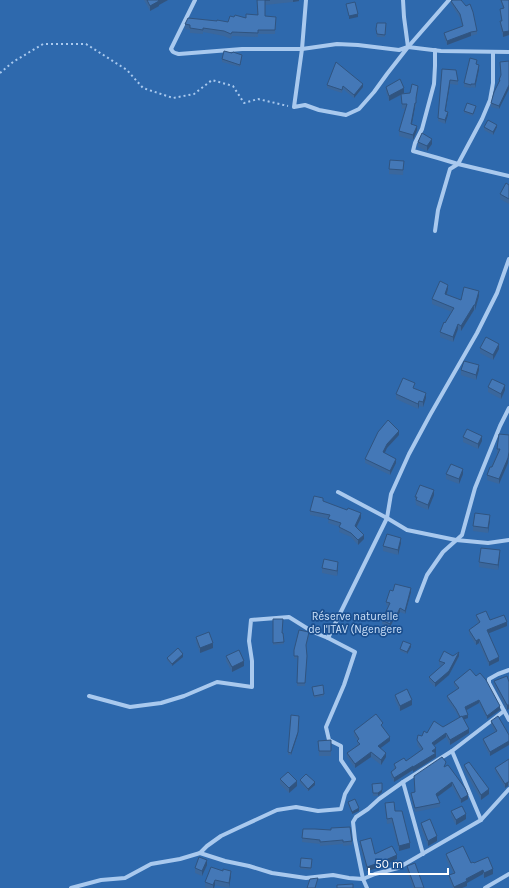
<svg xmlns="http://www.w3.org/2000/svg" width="509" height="888" font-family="Karla,sans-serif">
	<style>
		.green { fill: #2e69ad }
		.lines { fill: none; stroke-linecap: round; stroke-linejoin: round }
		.path { stroke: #a9c9ee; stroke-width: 2; stroke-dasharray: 2 3; stroke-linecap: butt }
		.minor { stroke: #a9c9ee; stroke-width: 4 }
		.wall { fill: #3a679d }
		.shaded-wall { fill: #305480 }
		.building { fill: #4478b7; stroke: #305480 }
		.labels { text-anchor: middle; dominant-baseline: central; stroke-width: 3.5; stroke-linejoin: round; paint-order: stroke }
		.park-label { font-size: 11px; fill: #cfe3fa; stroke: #1b4f8f }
	</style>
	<rect width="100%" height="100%" fill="#1b4f8f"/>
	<rect class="green" x="0" y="0" width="509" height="888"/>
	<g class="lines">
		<polyline class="path" points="0,73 13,62 43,44 86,44 127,70 143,88 173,98 194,94 212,80 233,86 244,103 258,99 288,106"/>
		<g class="minor">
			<path d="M195,0L171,49C173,53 175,53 179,54L242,49H302L337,44L358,45L399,50L408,47L441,51L509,52"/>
			<polyline points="306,0 302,49 294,107 305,105 319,110 346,115 359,109 374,92 387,74 408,47 449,0"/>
			<polyline points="403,0 404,17 408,47"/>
			<polyline points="435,50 435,66 434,84 422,129 415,143 413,151 438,158 458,164 509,176"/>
			<polyline points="435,231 438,210 450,169 458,164 482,119 490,100 493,83 493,53"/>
			<polyline points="338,492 387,518 407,530 456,540 488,543 509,540"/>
			<polyline points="417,601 427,575 443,552 462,535 475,488 500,426 509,408"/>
			<polyline points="509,670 498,674 489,679 489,683 509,720"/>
			<polyline points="89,696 130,707 161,703 184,696 217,682 252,687 252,661 249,641 251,620 289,617 313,632 328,638 387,518 391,494 409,454 430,415 477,333 497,293 509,259"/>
			<polyline points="452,751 481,820"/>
			<polyline points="403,782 423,854"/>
			<polyline points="200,853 207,846 221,836 238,828 277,810 296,807 318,811 341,809 345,794 354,779 341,760 341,746 329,740 326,727 344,685 355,652 328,638"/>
			<polyline points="71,888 101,880 125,878 151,864 180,859 200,853 225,861 249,866 272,873 306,878 333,875 349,878 363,879 375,874 398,868 481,820 509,789"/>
			<polyline points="367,888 363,879 355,840 353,822 356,817 368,809 379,799 403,782 452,751 504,711"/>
			<polyline points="485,888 509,874"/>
		</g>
	</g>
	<g class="wall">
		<polygon points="144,0 168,0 159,5 159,6 150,11"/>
		<polygon points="257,0 299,0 299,1 293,2 265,5 265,16 276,17 275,34 258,34 258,37 232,36 231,39 224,36 203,32 203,34 190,33 190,30 185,29 185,24 217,21 228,22 234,17 246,18 257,15"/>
		<polygon points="500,0 509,0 509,35 503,37 500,26 500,21 502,21 500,13 500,9 503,8"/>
		<polygon points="451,1 473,15 477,31 477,34 471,36 447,45 444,37 444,33 462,26 460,18 451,4"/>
		<polygon points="377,23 386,23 385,37 377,37 376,32"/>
		<polygon points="232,53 242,57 240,67 222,62 222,59"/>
		<polygon points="509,61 499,109 491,107 491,103 499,82 499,80"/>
		<polygon points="477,65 479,69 475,88 471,87 471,88 464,87 464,83"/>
		<polygon points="442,69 458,81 458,85 450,84 445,111 448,115 445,124 438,121"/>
		<polygon points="327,85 363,87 354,98 343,89 342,93 327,88"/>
		<polygon points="386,87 404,93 403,94 410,93 418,90 416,101 416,107 415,107 412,124 417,130 413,140 399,136 399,131 405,108 402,109 401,95 389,101 386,92"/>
		<polygon points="476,108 473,116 464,113 464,111"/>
		<polygon points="484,127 497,127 493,135 484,130"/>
		<polygon points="418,142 432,144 427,151 418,147"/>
		<polygon points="404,161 403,175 389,174 389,169"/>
		<polygon points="509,185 509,204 500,199 500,194"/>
		<polygon points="448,289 447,294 461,300 479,296 475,310 474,310 461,331 458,329 453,342 440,337 440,332 452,312 432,304 432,299"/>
		<polygon points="480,348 499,349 493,360 480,353"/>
		<polygon points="461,370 479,370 476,380 461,375"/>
		<polygon points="488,387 505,390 501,399 488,392"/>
		<polygon points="415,388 426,398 423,407 419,406 418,409 396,399 396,394"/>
		<polygon points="399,435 387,448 384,453 396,463 390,475 365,463 365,459"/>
		<polygon points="509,435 508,463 499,484 487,480 487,475 497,454 497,449"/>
		<polygon points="463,437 482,441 478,449 463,442"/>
		<polygon points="446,474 463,474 459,484 446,479"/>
		<polygon points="434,495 428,510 416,505 415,497"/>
		<polygon points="323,502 361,518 357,527 364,539 358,545 351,537 339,532 340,527 328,523 329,519 310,515 310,511"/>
		<polygon points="490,520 488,533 473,531 473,526"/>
		<polygon points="401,543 398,555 383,551 383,546"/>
		<polygon points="500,555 498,570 479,567 479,562"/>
		<polygon points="338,567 337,576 322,573 322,568"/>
		<polygon points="393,591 411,592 405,614 400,612 397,618 395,617 390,627 382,624 382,620 388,606 386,605 386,602"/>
		<polygon points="476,615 507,626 489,633 499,661 489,666 479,643 476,645 469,634 469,630 478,623 476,619"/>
		<polygon points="273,628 282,633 283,633 284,644 273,645"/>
		<polygon points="309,635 306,647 307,658 305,686 297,686 298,658 294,659 294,650"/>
		<polygon points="196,637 213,648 200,653 196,642"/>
		<polygon points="411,647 407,654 400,651 400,649"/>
		<polygon points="226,656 244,666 232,672 226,661"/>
		<polygon points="453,656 459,656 449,675 435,687 429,681 429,677 442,666 439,665 439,661"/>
		<polygon points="183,657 172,666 167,660 167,658"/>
		<polygon points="494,681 509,682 507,710 494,685"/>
		<polygon points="454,682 500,710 487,719 479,703 466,710 468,718 464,720 469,733 450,745 446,737 434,746 436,748 436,757 413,772 413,770 394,782 391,777 391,772 394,769 394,764 406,761 421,750 417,745 417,740 422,736 427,733 443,727 459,718 456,712 447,700 447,696 457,689 454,685"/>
		<polygon points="312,687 324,694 324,696 314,698"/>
		<polygon points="395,695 412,705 400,711 395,700"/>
		<polygon points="291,715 298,734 291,755 288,755"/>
		<polygon points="491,721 509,735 490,756 483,743 483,739 495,732 491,725"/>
		<polygon points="383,727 390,741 380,748 386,757 381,765 371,757 355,768 347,757 347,753 357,745 358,741 354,736 354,731"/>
		<polygon points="331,740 331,756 319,756 318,741"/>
		<polygon points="509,759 509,786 508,786 505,788 495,771 495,768"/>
		<polygon points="464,765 489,794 481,800 464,770"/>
		<polygon points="446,766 468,799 461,803 452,786 437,797 440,803 440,807 415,812 411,796 411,793 415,792 414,776"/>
		<polygon points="280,779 297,786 289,793 280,784"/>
		<polygon points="300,780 315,785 308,791 300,783"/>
		<polygon points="372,784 382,792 378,796 373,796"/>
		<polygon points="348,802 359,811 352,814 348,804"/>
		<polygon points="385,803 395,811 410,848 399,851 392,823 387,824"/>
		<polygon points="451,811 466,819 456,825 451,816"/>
		<polygon points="421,823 437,841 428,846 421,828"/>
		<polygon points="303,829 352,841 352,845 343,846 343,844 320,846 320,844 302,842"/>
		<polygon points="360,841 375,854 397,859 381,867 367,871 360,845"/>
		<polygon points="446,854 471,863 474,863 493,874 484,878 483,874 467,883 467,886 462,888 453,888 449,880 449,875 453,873 446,859"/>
		<polygon points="312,859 311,870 300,869 300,867"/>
		<polygon points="207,865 202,876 195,873 195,868"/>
		<polygon points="407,866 424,888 413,888 407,871"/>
		<polygon points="223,871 231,876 229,888 215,885 214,888 207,888 205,887 205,882"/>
	</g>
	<g class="shaded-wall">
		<polygon points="158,0 168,0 159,5 159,6 150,11 150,6"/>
		<polygon points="293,0 299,0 299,1 293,2"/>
		<polygon points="358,14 358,17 349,19 349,16"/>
		<polygon points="509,31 509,35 503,37 503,32"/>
		<polygon points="471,32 471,36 447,45 447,41"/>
		<polygon points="479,65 479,69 475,88 475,84"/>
		<polygon points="450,80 450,84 445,114 445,111"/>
		<polygon points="363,84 363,87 354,98 354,95"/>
		<polygon points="509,85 509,89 499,109 499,106"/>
		<polygon points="404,88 404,93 389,101 389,96"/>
		<polygon points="415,103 415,107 411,129 411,124"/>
		<polygon points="448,112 448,115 445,124 445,120"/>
		<polygon points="497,125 497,127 493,135 493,132"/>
		<polygon points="417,126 417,130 413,140 413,135"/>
		<polygon points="432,139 432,144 427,151 427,146"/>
		<polygon points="448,285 448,289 445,299 445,294"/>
		<polygon points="479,291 479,296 475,310 475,305"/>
		<polygon points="474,305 474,310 461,331 461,326"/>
		<polygon points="458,324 458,329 453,342 453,337"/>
		<polygon points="499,344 499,349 493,360 493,355"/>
		<polygon points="479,365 479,370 476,380 476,375"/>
		<polygon points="505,385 505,390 501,399 501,394"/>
		<polygon points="426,393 426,398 423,407 423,402"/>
		<polygon points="419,401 419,406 418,409 418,404"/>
		<polygon points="399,431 399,435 387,448 383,457 383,452 387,444"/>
		<polygon points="482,436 482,441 478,449 478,444"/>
		<polygon points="509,452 508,463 499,484 499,479"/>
		<polygon points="396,459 396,463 390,475 390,471"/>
		<polygon points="463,469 463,474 459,484 459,479"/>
		<polygon points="434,490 434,495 428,510 428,505"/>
		<polygon points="361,513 361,518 355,530 355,526"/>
		<polygon points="490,515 490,520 488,533 488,528"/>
		<polygon points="364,535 364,539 358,545 358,540"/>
		<polygon points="401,538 401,543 398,555 398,550"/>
		<polygon points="500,550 500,555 498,570 498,565"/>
		<polygon points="338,562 338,567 337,576 337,571"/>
		<polygon points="411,588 411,592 405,614 405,611"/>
		<polygon points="400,608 400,612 397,618 397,614"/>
		<polygon points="395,613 395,617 390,627 390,624"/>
		<polygon points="507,622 507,626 487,634 487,630"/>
		<polygon points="479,639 479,643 476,645 476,641"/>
		<polygon points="213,643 213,648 200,653 200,648"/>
		<polygon points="411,644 411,647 407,654 407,652"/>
		<polygon points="459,652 459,656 449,675 435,687 435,683"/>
		<polygon points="183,654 183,657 172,666 172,664"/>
		<polygon points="499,657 499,661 489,666 489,662"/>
		<polygon points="244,661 244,666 232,672 232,667"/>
		<polygon points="412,700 412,705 400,711 400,706"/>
		<polygon points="479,700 479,703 465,711 465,707"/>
		<polygon points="507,705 509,705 509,709 507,710"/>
		<polygon points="500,706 500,710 487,719 487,716"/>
		<polygon points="468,715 468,718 460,721 460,718"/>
		<polygon points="299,716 298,734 291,755 291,753"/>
		<polygon points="469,729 469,733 450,745 450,740"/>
		<polygon points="446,733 446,737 432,747 432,743"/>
		<polygon points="390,737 390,741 378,750 378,746"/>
		<polygon points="509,741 509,745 490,756 490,752"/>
		<polygon points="436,748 436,757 413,772 413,767 432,751"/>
		<polygon points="371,752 371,757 355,768 355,764"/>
		<polygon points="386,753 386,757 381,765 381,760"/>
		<polygon points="413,766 413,770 394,782 394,778"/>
		<polygon points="297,781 297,786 289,793 289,788"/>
		<polygon points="315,782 315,785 308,791 308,789"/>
		<polygon points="452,782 452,786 436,798 436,794"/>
		<polygon points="508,782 508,786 505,788 505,784"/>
		<polygon points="489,789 489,794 481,800 481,795"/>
		<polygon points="382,790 382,792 378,796 378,793"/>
		<polygon points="468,795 468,799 461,803 461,799"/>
		<polygon points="359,808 359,811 352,814 352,812"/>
		<polygon points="466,814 466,819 456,825 456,820"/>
		<polygon points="437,836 437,841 428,846 428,841"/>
		<polygon points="410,843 410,848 399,851 399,846"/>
		<polygon points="397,855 397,859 381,867 367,871 367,867"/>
		<polygon points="207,860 207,865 202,876 202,871"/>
		<polygon points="493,869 493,874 484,878 484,873"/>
		<polygon points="483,870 483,874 467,883 467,886 462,888 454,888 454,887 466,879"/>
		<polygon points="231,871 231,876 229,888 229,883"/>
		<polygon points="215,880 215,885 214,888 213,888 213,885"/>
	</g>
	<g class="building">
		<polygon points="147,0 158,0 159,1 150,6"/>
		<polygon points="257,0 270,0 265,0 265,16 276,17 275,30 258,30 258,33 232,32 231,34 224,31 203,28 203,30 190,28 190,25 185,24 188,18 217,21 217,20 228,22 230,16 234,17 235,15 246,18 246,14 258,15"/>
		<polygon points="453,0 461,0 466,6 470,4 473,12 477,31 471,32 447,41 444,33 463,26 460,14 451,1"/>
		<polygon points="501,0 509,0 509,31 503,32 500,21 502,21 500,9 504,8"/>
		<polygon points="355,2 358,14 349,16 346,4"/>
		<polygon points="377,23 386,23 385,35 377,34 376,29"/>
		<polygon points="224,51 232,53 233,52 242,55 240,65 222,59"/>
		<polygon points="470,58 477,60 476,64 479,65 475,84 471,84 471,85 464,83"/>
		<polygon points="509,61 509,85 499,106 491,103 494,92 500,80 499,80 501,75 500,62"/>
		<polygon points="336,62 363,84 354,95 343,86 342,90 327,85"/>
		<polygon points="442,69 456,70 458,81 450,80 445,111 448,112 445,120 438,118"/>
		<polygon points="400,79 404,88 389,96 386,87"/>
		<polygon points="412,84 418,86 416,98 416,103 415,103 411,124 417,126 413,135 399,131 407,104 402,104 401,94 410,93"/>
		<polygon points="467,103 476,106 473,114 464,111"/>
		<polygon points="488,120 497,125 493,132 484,127"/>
		<polygon points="422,133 432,139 427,146 418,142"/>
		<polygon points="390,160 404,161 403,170 389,169"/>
		<polygon points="506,183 509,185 509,199 500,194"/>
		<polygon points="440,281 448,285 445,294 461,300 464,287 479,291 475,305 474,305 461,326 458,324 453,337 440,332 444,322 445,323 454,308 432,299"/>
		<polygon points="486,337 499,344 493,355 480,348"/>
		<polygon points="464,361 479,365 476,375 461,370"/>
		<polygon points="403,378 415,383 413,388 426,393 423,402 419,401 418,404 396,394"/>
		<polygon points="492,379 505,385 501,394 488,387"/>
		<polygon points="388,420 399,431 387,444 383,452 396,459 390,471 365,459 378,432"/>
		<polygon points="467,429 482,436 478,444 463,437"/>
		<polygon points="499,434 509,435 509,452 508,458 499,479 487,475 490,467 492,467 500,449 497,449"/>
		<polygon points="451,464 463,469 459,479 446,474"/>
		<polygon points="420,485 434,490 428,505 416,500 417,497 415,497"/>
		<polygon points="314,496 323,498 323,501 347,510 348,508 361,513 355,526 364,535 358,540 351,533 339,527 341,523 328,519 330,515 310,511"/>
		<polygon points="475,513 490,515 488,528 473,526"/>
		<polygon points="387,534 401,538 398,550 383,546"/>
		<polygon points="481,548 500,550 498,565 479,562"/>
		<polygon points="324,559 338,562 337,571 322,568"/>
		<polygon points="395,584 411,588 405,611 400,608 397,614 395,613 390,624 382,620 390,603 386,602 390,590 393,591"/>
		<polygon points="486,611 490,620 504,615 507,622 487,630 499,657 489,662 479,639 476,641 469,630 480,622 476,615"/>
		<polygon points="273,619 283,619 282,633 283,633 284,642 273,643"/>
		<polygon points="299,630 309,632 306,645 307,656 305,683 297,683 298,656 294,656 294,650"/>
		<polygon points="209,632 213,643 200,648 196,637"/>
		<polygon points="403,641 411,644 407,652 400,649"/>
		<polygon points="178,648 183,654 172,664 167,658"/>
		<polygon points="239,650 244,661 232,667 226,656"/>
		<polygon points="444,651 453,656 459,652 449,671 435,683 429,677 445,663 439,661"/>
		<polygon points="470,669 476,676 480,673 486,680 500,706 487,716 479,700 465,707 468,715 460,717 456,709 447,696 459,688 454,682"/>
		<polygon points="507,676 509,682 509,705 507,705 494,681"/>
		<polygon points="323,685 324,694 314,696 312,687"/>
		<polygon points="407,689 412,700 400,706 395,695"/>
		<polygon points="376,714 383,723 381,725 390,737 378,746 386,753 381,760 371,752 355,764 347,753 360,744 357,741 359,739 354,731"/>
		<polygon points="291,715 299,716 298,732 291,753 288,752"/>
		<polygon points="462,716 469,729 450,740 446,733 432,743 436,748 432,751 436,753 413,767 413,766 394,778 391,772 396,768 394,764 404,758 406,761 423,749 417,740 418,735 422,736 424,731 427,733 434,721 443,727"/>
		<polygon points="498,716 509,735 509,741 490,752 483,739 497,731 491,721"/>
		<polygon points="331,740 331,751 319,751 318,741"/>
		<polygon points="442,757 446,762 444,767 448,765 465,788 468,795 461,799 452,782 436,794 440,803 415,808 411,793 415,792 414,776"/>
		<polygon points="509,759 509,782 508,782 505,784 495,768"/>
		<polygon points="469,762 489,789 481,795 464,765"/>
		<polygon points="288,772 297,781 289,788 280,779"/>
		<polygon points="306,774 315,782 308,789 300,780"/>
		<polygon points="382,783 382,790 378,793 373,793 372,784"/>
		<polygon points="355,799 359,808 352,812 348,802"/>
		<polygon points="394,802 395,811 402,811 410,843 399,846 392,818 387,819 385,803"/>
		<polygon points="462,806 466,814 456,820 451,811"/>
		<polygon points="430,819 437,836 428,841 421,823"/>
		<polygon points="350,827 352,841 343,842 343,840 320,842 320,840 302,838 303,829 315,829 331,830 331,828"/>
		<polygon points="371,838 375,854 392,846 397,855 381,862 367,867 360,841"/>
		<polygon points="463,846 471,863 473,862 474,863 488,857 493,869 484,873 483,870 466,879 467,881 454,887 449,875 455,873 446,854"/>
		<polygon points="199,857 207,860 202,871 195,868"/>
		<polygon points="301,858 312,859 311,868 300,867"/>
		<polygon points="415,863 424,888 415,888 407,866"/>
		<polygon points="211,867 223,871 223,869 231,871 229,883 215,880 213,885 205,882"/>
		<polygon points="318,878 315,888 307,888 310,879"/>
		<polygon points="353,884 353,888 337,888 337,885"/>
	</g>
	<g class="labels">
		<g class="park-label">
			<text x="355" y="616">Réserve naturelle<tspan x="355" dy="13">de l'ITAV (Ngengere</tspan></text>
		</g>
	</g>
	<path d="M369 868v6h79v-6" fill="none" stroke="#ffffff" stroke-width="2"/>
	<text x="375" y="868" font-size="12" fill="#ffffff" stroke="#1b4f8f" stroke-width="3" paint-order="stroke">50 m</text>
</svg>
